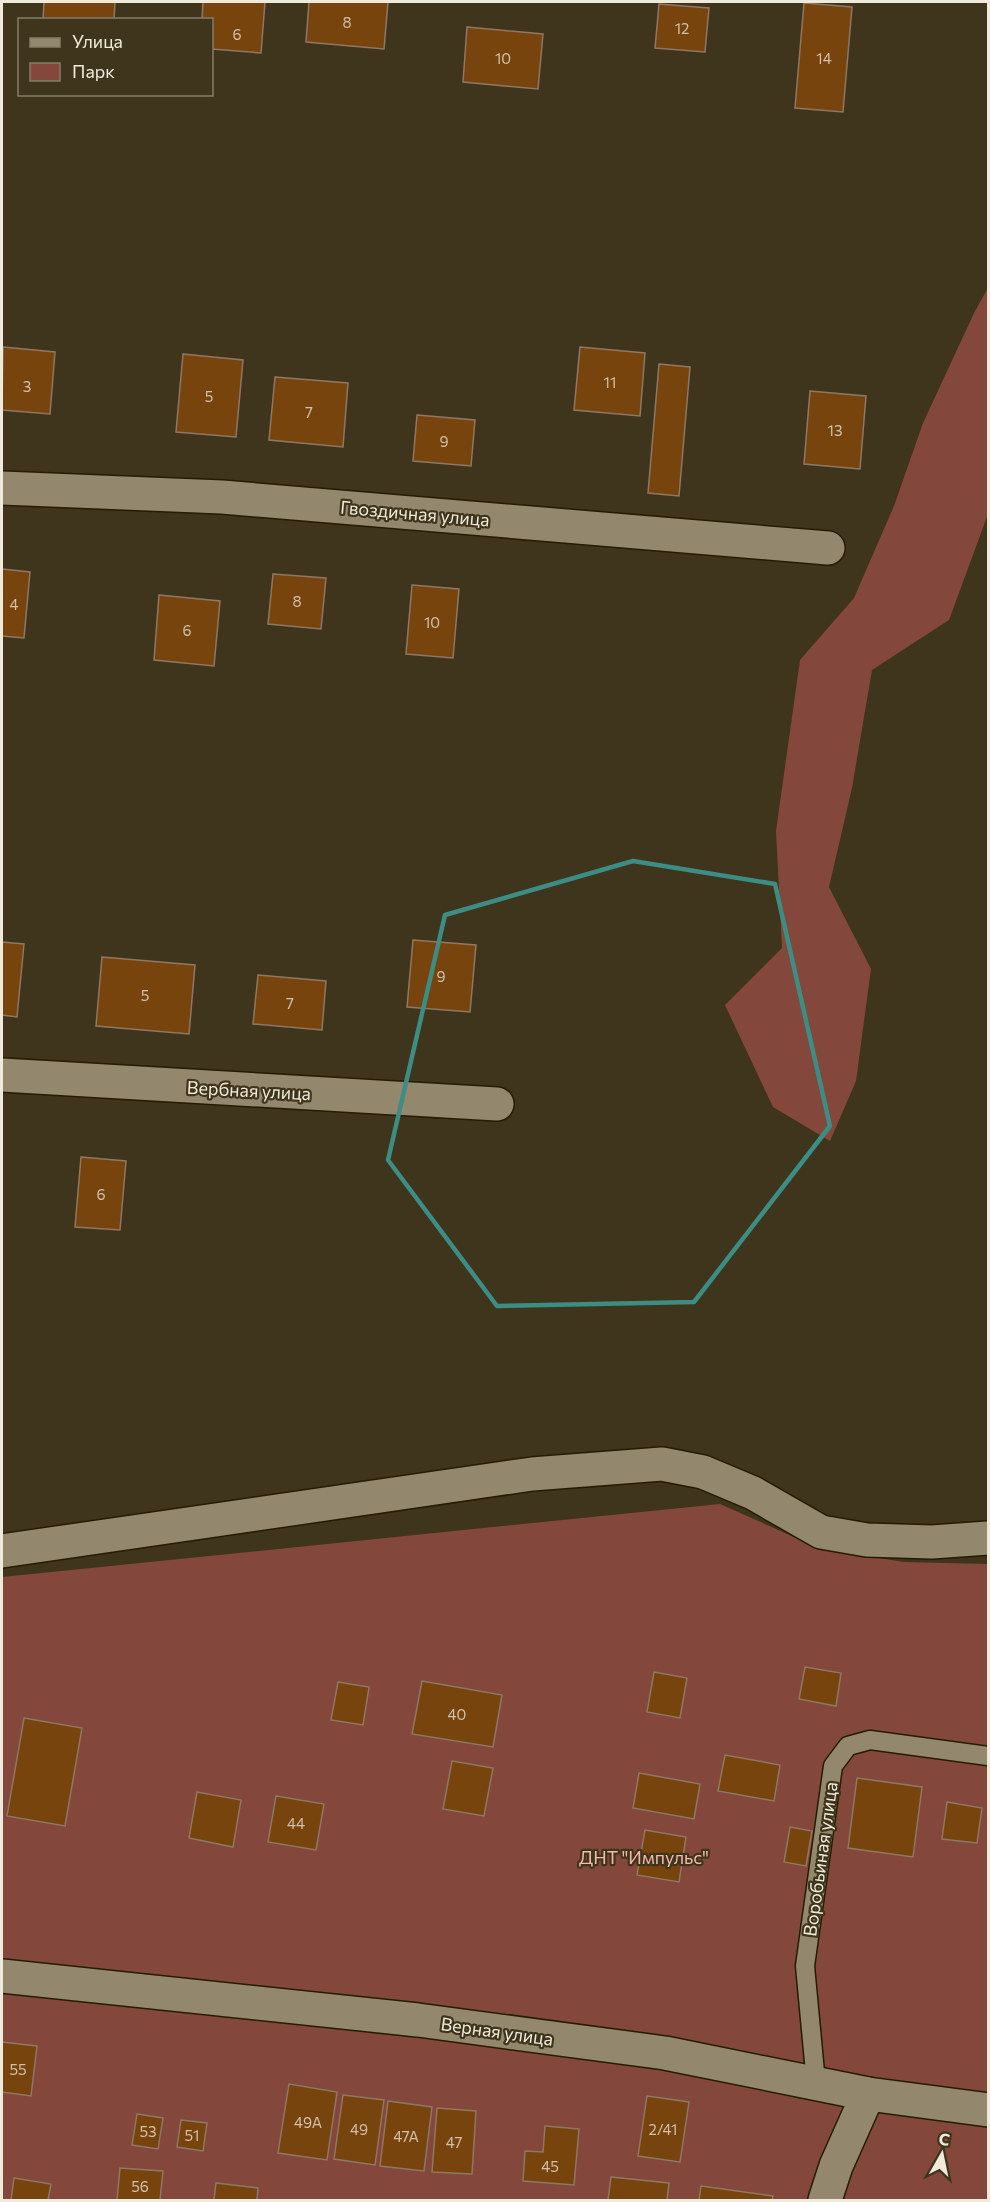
<svg xmlns="http://www.w3.org/2000/svg" width="990" height="2202" font-family="Commissioner,sans-serif">
	<style>
		.green { fill: #84473b }
		.building { fill: #77440d; stroke: #8f7764; stroke-width: 1.5 }
		.lines { fill: none; stroke-linecap: round; stroke-linejoin: round }
		.service-casing { stroke: #251c04; stroke-width: 21 }
		.minor-casing { stroke: #251c04; stroke-width: 36 }
		.service { stroke: #93886d; stroke-width: 18 }
		.minor { stroke: #93886d; stroke-width: 33 }
		.marked { fill: none; stroke: #3c8d84; stroke-width: 4.5; stroke-linejoin: round }
		.labels { text-anchor: middle; dominant-baseline: central; stroke-width: 4.5; stroke-linejoin: round; paint-order: stroke }
		.number-label { font-size: 15px; fill: #d2c0a8 }
		.street-label { font-size: 18px; fill: #f0eadb; stroke: #3e351c }
		.park-label { font-size: 18px; fill: #f6b8aa; stroke: #3e351c }
	</style>
	<rect width="100%" height="100%" fill="#3e351c"/>
	<g class="green">
		<polygon points="988,288 988,514 949,620 872,670 852,788 829,887 871,969 856,1081 830,1141 773,1107 725,1005 782,948 776,831 800,660 854,598 894,506 923,423 975,311"/>
		<polygon points="720,1504 821,1549 904,1562 988,1564 988,2200 2,2200 2,1577"/>
	</g>
	<g class="building">
		<polygon points="44,2 115,2 114,20 43,20"/>
		<polygon points="203,2 265,2 261,53 212,49 212,20 202,20"/>
		<polygon points="309,2 388,2 384,49 306,42"/>
		<polygon points="804,3 852,7 843,112 795,108"/>
		<polygon points="659,4 709,8 705,52 655,48"/>
		<polygon points="467,27 543,34 538,89 463,82"/>
		<polygon points="3,347 55,352 50,414 2,410"/>
		<polygon points="580,347 645,353 640,416 574,410"/>
		<polygon points="183,354 243,360 236,437 176,432"/>
		<polygon points="659,364 690,367 679,496 648,493"/>
		<polygon points="275,377 348,383 343,447 269,440"/>
		<polygon points="810,391 866,396 860,469 804,464"/>
		<polygon points="417,415 475,420 471,466 413,461"/>
		<polygon points="2,569 30,572 24,638 2,636"/>
		<polygon points="273,574 326,578 321,629 268,624"/>
		<polygon points="412,585 459,589 453,658 406,654"/>
		<polygon points="159,595 220,601 214,666 154,660"/>
		<polygon points="413,940 476,945 470,1012 407,1007"/>
		<polygon points="2,942 24,944 17,1017 2,1015"/>
		<polygon points="102,957 195,965 189,1034 96,1026"/>
		<polygon points="258,975 326,981 322,1030 253,1024"/>
		<polygon points="81,1157 126,1161 120,1230 75,1227"/>
		<polygon points="805,1667 841,1673 836,1706 799,1699"/>
		<polygon points="654,1672 687,1678 680,1718 647,1712"/>
		<polygon points="422,1681 502,1695 493,1747 412,1734"/>
		<polygon points="338,1682 369,1687 363,1725 331,1720"/>
		<polygon points="24,1718 82,1728 65,1826 7,1816"/>
		<polygon points="725,1755 780,1765 774,1801 718,1791"/>
		<polygon points="452,1761 493,1768 484,1816 443,1809"/>
		<polygon points="639,1773 700,1784 694,1819 633,1808"/>
		<polygon points="857,1778 922,1787 913,1857 848,1848"/>
		<polygon points="197,1792 241,1800 233,1847 189,1838"/>
		<polygon points="276,1796 324,1804 316,1850 268,1842"/>
		<polygon points="947,1802 982,1808 977,1843 942,1839"/>
		<polygon points="790,1827 812,1831 806,1866 784,1862"/>
		<polygon points="645,1830 686,1837 679,1882 637,1875"/>
		<polygon points="2,2042 37,2046 31,2096 2,2092"/>
		<polygon points="289,2084 337,2092 327,2160 278,2153"/>
		<polygon points="343,2095 384,2100 375,2165 334,2159"/>
		<polygon points="647,2096 689,2102 680,2162 638,2156"/>
		<polygon points="388,2101 432,2107 424,2171 380,2166"/>
		<polygon points="437,2108 476,2111 472,2174 432,2172"/>
		<polygon points="137,2114 163,2118 158,2149 132,2145"/>
		<polygon points="181,2120 207,2123 203,2151 177,2147"/>
		<polygon points="545,2126 579,2129 574,2185 523,2181 525,2151 543,2152"/>
		<polygon points="120,2168 163,2171 160,2200 117,2200"/>
		<polygon points="611,2177 669,2183 667,2200 608,2200"/>
		<polygon points="14,2178 51,2184 48,2200 11,2200"/>
		<polygon points="216,2183 258,2188 257,2200 214,2200"/>
		<polygon points="701,2186 773,2196 772,2200 699,2200"/>
	</g>
	<g class="lines">
		<g class="service-casing">
			<polyline id="service" points="816,2083 805,1966 833,1766 848,1746 870,1740 988,1756"/>
		</g>
		<g class="minor-casing">
			<g id="minor">
				<polyline points="2,488 222,497 828,548"/>
				<polyline points="2,1075 497,1104"/>
				<polyline points="2,1551 532,1474 662,1464 703,1472 753,1493 821,1532 867,1540 932,1542 988,1538"/>
				<polyline points="2,1976 418,2020 665,2053 868,2094 988,2110"/>
				<polyline points="825,2200 836,2166 868,2094"/>
			</g>
		</g>
		<use href="#service" class="service"/>
		<use href="#minor" class="minor"/>
	</g>
	<path class="marked" d="M633,861L775,884L830,1126L694,1302L497,1306L388,1160L445,915Z"/>
	<g class="labels">
		<g class="number-label">
			<text x="347" y="22">8</text>
			<text x="682" y="28">12</text>
			<text x="237" y="34">6</text>
			<text x="503" y="58">10</text>
			<text x="824" y="58">14</text>
			<text x="610" y="382">11</text>
			<text x="27" y="386">3</text>
			<text x="209" y="396">5</text>
			<text x="309" y="412">7</text>
			<text x="835" y="430">13</text>
			<text x="444" y="441">9</text>
			<text x="297" y="601">8</text>
			<text x="14" y="604">4</text>
			<text x="432" y="622">10</text>
			<text x="187" y="630">6</text>
			<text x="441" y="976">9</text>
			<text x="145" y="995">5</text>
			<text x="290" y="1003">7</text>
			<text x="101" y="1194">6</text>
			<text x="457" y="1714">40</text>
			<text x="296" y="1823">44</text>
			<text x="18" y="2069">55</text>
			<text x="308" y="2122">49А</text>
			<text x="359" y="2129">49</text>
			<text x="663" y="2129">2/41</text>
			<text x="148" y="2131">53</text>
			<text x="192" y="2135">51</text>
			<text x="406" y="2136">47А</text>
			<text x="454" y="2142">47</text>
			<text x="550" y="2166">45</text>
			<text x="140" y="2186">56</text>
		</g>
		<g class="street-label">
			<text transform="translate(415 513) rotate(5)">Гвоздичная улица</text>
			<text transform="translate(249 1090) rotate(3)">Вербная улица</text>
			<text transform="translate(820 1859) rotate(-82)">Воробьиная улица</text>
			<text transform="translate(497 2031) rotate(8)">Верная улица</text>
		</g>
		<g class="park-label">
			<text x="644" y="1857">ДНТ "Импульс"</text>
		</g>
	</g>
	<rect width="990" height="2202" fill="none" stroke="#f0eadb" stroke-width="6"/>
	<rect x="18" y="18" width="195" height="78" fill="#3e351c" stroke="#857d68" stroke-width="1.5"/>
	<rect x="30" y="38" width="30" height="9" fill="#93886d" stroke="#857d68" stroke-width="1.5"/>
	<text x="72" y="48" font-size="18" fill="#f0eadb">Улица</text>
	<rect x="30" y="63" width="30" height="18" fill="#84473b" stroke="#857d68" stroke-width="1.5"/>
	<text x="72" y="78" font-size="18" fill="#f0eadb">Парк</text>
	<g transform="translate(942 2154) rotate(9)" stroke="#3e351c" stroke-width="4.5" paint-order="stroke">
	<path d="M0-4.5L10 22L0 15L-10 22Z" fill="#f0eadb"/>
	<text y="-9" font-size="16" font-weight="bold" text-anchor="middle" fill="#f0eadb">С</text>
	</g>
</svg>
